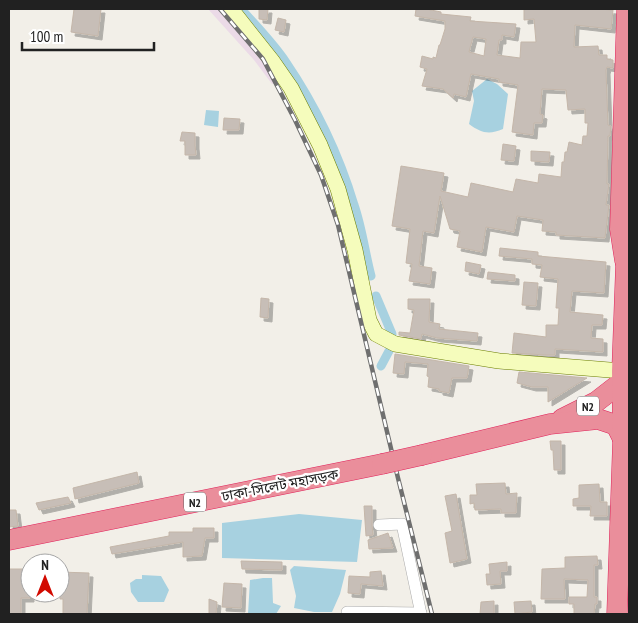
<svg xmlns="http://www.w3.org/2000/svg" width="638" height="623" font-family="'PT Sans Narrow','Noto Sans Bengali',sans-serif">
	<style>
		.industrial { fill: #ebdae7 }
		.water { fill: #a7d1e0 }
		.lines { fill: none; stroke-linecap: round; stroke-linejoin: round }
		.canal { stroke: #a7d1e0; stroke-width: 9 }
		.building { fill: #c7beb7; stroke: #c4b6a9; fill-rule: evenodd; filter: url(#shadow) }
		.street-casing { stroke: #a8a8a8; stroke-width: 12 }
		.secondary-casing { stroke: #6c7f01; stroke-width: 16 }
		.highway-casing { stroke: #e1235b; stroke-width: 21 }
		.street { stroke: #fff; stroke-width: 11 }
		.secondary { stroke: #f5fcbc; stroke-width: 15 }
		.highway { stroke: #ea8e9b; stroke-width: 20 }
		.rail-casing { stroke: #6f6f6f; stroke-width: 4.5 }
		.rail { stroke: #fff; stroke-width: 2.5; stroke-dasharray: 8; stroke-linecap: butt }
		.highway-bridge-casing { stroke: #e1235b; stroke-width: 21; stroke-linecap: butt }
		.highway-bridge { stroke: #ea8e9b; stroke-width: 20 }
		.labels { text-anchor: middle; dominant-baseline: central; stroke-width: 4.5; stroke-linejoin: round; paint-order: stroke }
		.shield { fill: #fff; stroke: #646464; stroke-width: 1 }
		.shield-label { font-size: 12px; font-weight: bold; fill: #212121 }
		.street-label { font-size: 14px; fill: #212121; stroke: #fff }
	</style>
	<defs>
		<filter id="shadow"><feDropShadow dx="4" dy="4" stdDeviation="0" flood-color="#0004"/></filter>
	</defs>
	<rect width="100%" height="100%" fill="#f2efe8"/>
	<polygon class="industrial" points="208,9 227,9 281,82 272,84 254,60"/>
	<g class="water">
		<path d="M487,79L497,84L508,94L503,129C489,135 481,133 469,124L474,101L472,91Z"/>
		<polygon points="206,110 219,111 218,127 204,125"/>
		<polygon points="299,514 362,520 357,562 222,558 222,523"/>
		<polygon points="294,566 346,570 340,594 332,612 314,612 294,608 296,596 290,570"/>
		<polygon points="142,575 161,576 169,590 164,602 138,602 131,592 130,583 136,579 142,579"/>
		<polygon points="263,578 272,578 273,603 281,606 276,614 248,614 250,580"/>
	</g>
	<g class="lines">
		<g class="canal">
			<path d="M241,9C256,26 272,42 285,61C315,105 339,155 354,205C362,228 365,253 371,276"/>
			<polyline points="376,296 392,334"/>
			<polyline points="381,366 389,351"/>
		</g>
	</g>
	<g class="building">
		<polygon points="74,9 101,9 98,36 71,32"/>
		<polygon points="259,9 268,9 267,20 259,19"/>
		<path d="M416,9H426L441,12V14L471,17L470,21L516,24L514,37L502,35V40H499L497,55L520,58L521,42H536L534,19L524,20V9H599L613,10L611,29L575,25L574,47L598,46L599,55H607V59L613,60V68L607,67L606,70L608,125L611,126L610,136H608L607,184H609L606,205H609L605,238L556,235V232L542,231L543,220L517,216L514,232L486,227L482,252L457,247L460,231L450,229L440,196L434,233L423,231L419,266L432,268L430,284L409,281L412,264L406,263L410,229L392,226L401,166L444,173L441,191L468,197L471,183L513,192L516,179L538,183L539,174L561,177L562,162H564L565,152H567L569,142L582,145L583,136H587L588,123H585V109L568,110L566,90L542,89L540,114L543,115L542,123H534L533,135L512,132L518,85L499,82V79L471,74L466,97L454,94L453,98L443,89L422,86L427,69L420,67L422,56L433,59V57L436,58L439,45H440L445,29V21L415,16ZM473,37L486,39L484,56L469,52Z"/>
		<polygon points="278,18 286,20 284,32 275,30"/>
		<polygon points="224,118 240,119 239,130 223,130"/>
		<polygon points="182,132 195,133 195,145 196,155 185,155 185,141 180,141"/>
		<polygon points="503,144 516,146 514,161 501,160"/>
		<polygon points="531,151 550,152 549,162 531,161"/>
		<polygon points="500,248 538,252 538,256 606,262 604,293 572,291 570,312 603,315 602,325 592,325 591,338 603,339 603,352 555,349 555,355 546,355 512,353 514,333 546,337 546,325 558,325 559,308 556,308 558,279 540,277 542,265 532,264 532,259 499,256"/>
		<polygon points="466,262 481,265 479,274 465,271"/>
		<polygon points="488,272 515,275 515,281 487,279"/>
		<polygon points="524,282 538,283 536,306 522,305"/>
		<polygon points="261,298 269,299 268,318 260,317"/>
		<polygon points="408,299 430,299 429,322 440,324 439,329 478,333 477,341 437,338 422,334 421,339 399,335 399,332 410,333 414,310 408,309"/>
		<polygon points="395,354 469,366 467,378 452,378 449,393 439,391 439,389 428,387 429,377 427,376 428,364 405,362 404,374 393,373"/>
		<polygon points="519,372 587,378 548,402 548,387 532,387 517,383"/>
		<polygon points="550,441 561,441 561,470 554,470 553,450 551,450"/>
		<polygon points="137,472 139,483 75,499 73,488"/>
		<polygon points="505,483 506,494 517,493 516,513 501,513 501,509 475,510 474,503 470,504 470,495 477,495 476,484"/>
		<polygon points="599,484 600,502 607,502 607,516 590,516 591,506 573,506 573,499 579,498 579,485"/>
		<polygon points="456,494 467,559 450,563 445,533 452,531 445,496"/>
		<polygon points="68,497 71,503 39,510 36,503"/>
		<polygon points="364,506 372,506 372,525 373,535 366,536"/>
		<polygon points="9,510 16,510 18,526 9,527"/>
		<polygon points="193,528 214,528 214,538 205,538 202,556 183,557 183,542 112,554 110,547 169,536 169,532 193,532"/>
		<polygon points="388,533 393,548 369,549 368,540"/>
		<polygon points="597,556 598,565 594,565 594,597 597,597 597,604 595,604 594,614 574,614 574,604 569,604 569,597 587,597 588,580 564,579 565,599 541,599 542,569 565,568 565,557"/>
		<polygon points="241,561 282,562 282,570 242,569"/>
		<polygon points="507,562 507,571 500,571 501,584 487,585 486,574 490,574 489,564"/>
		<polygon points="9,569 30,569 30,598 21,598 21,614 9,614"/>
		<polygon points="381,571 383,586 361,584 360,594 348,593 349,576 370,577 370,572"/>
		<polygon points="60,572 89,573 87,614 63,614 63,599 60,599"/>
		<polygon points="224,583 242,584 241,608 222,607"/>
		<polygon points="209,599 217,602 216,614 209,614"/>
		<polygon points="494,601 494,614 480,614 481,602"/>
		<polygon points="531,601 532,612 515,614 514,602"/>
	</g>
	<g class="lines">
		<g class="street-casing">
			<g id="street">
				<polyline points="379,525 402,524 421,614"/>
				<polyline points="347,612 421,613"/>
			</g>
		</g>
		<g class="secondary-casing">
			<polyline id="secondary" points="231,9 273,62 291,88 320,145 338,189 355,250 369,320 376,334 395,344 499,361 622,371"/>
		</g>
		<g class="highway-casing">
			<g id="highway">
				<polyline points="625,261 620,229 627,9"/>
				<polyline points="562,419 596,402 623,381 629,381"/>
				<polyline points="422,455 550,424 598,419 616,425 623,439 626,437"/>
				<polyline points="9,540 382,464"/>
				<polyline points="617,614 623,439 622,371 626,263 629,247"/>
			</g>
		</g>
		<use href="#street" class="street"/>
		<use href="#secondary" class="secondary"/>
		<use href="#highway" class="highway"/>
		<g class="rail-casing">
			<polyline id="rail" points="220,9 263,59 295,120 321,175 338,225 398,478 432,614"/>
		</g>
		<use href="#rail" class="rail"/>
		<g class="highway-bridge-casing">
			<polyline id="highway-bridge" points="382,464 422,455"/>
		</g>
		<use href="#highway-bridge" class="highway-bridge"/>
	</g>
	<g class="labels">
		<g class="shield">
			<rect x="577" y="396.5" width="22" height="19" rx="4"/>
			<rect x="184" y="492.5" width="22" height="19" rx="4"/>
		</g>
		<g class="shield-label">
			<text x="588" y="406">N2</text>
			<text x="195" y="502">N2</text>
		</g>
		<g class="street-label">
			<text transform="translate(280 485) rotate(-11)">ঢাকা-সিলেট মহাসড়ক</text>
		</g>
	</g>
	<rect width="638" height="623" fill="none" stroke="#212121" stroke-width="20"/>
	<g transform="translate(45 578)"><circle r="24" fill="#ffffff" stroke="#a6a6a6"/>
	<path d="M0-4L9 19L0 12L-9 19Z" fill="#d20a00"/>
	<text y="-8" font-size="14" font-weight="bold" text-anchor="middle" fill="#212121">N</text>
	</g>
	<path d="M22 42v8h132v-8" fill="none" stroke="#212121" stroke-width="2.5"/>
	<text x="30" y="42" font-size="15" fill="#212121" stroke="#ffffff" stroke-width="4" paint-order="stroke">100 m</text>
</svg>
